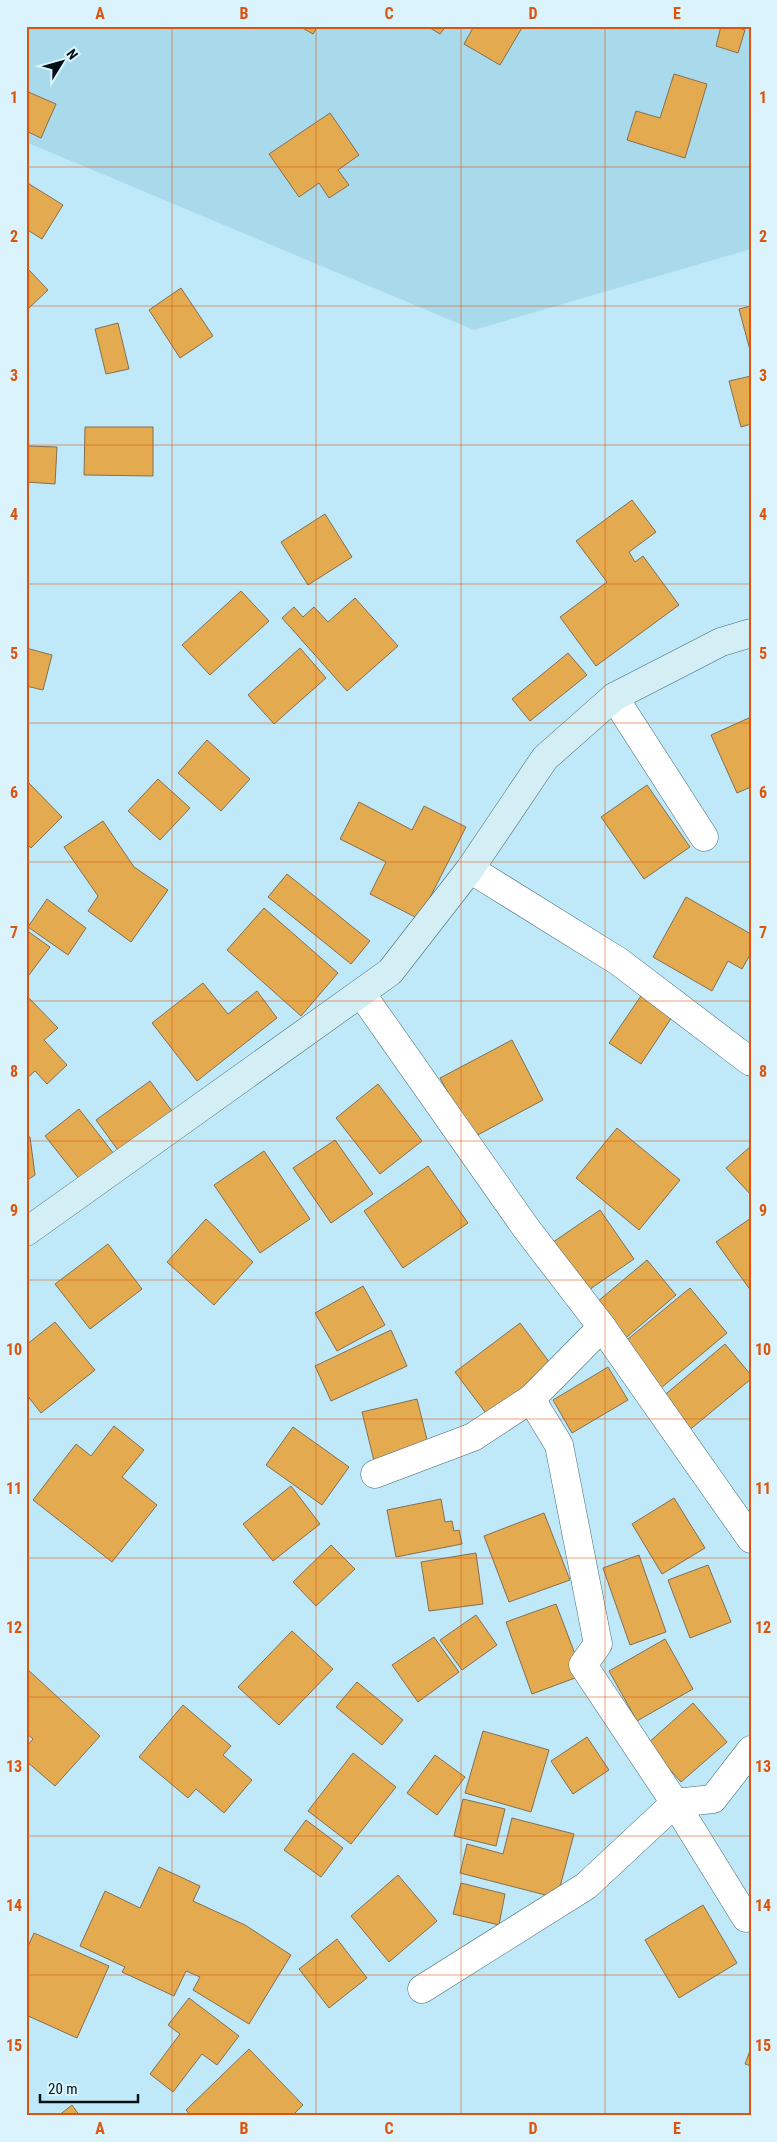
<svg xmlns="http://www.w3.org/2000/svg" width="777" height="2142" font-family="'Roboto Condensed',sans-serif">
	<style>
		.built { fill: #a9daeb }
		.building { fill: #e4aa50; stroke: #836f53 }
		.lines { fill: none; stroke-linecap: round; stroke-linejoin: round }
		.street-casing { stroke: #436976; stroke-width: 29 }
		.secondary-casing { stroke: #436976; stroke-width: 29 }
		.street { stroke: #fff; stroke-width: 28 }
		.secondary { stroke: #d4eef6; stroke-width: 28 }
		.grid { fill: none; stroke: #dd550c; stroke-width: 1; stroke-opacity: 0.55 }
		.neatline { fill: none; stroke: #dd550c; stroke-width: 2 }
		.grid-label { font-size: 16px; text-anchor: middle; font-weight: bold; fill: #dd550c }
	</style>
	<rect width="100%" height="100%" fill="#bfe9f8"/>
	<polygon class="built" points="26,26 751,26 751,249 474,330 26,142"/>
	<g class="building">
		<polygon points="299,26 318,26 313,34"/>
		<polygon points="427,26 446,26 440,34"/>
		<polygon points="474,26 523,26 500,65 464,44"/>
		<polygon points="721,26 734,26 745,30 738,53 716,46"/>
		<polygon points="674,74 707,84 685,158 627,140 636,111 660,118"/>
		<polygon points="26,91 56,104 41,138 26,131"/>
		<polygon points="330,113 359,155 338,170 349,185 329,198 319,183 299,197 269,154"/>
		<polygon points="26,182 63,205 42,239 26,229"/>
		<polygon points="29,270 48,290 29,308 26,306 26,273"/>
		<polygon points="181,288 213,336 180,358 149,310"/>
		<polygon points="751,306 751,354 739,309"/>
		<polygon points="118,323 129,369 106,374 95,329"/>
		<polygon points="751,376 751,424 741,427 729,381"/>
		<polygon points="85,427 153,427 153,476 84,475"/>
		<polygon points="26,446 57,447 55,484 26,482"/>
		<polygon points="632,500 656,532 629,552 635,562 643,556 679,605 596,666 560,617 607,582 576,541"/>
		<polygon points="325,514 352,557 308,585 281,542"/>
		<polygon points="241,591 269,621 210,675 182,645"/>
		<polygon points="355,598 398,646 347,691 282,618 294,607 303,617 314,607 328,622"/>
		<polygon points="26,648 52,655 43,690 26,686"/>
		<polygon points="300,648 326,678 274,724 248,695"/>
		<polygon points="568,653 587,675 530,721 512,699"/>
		<polygon points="751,717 751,787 737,793 711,735"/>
		<polygon points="207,740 250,779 221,811 178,773"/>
		<polygon points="158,779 190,808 160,840 128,811"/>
		<polygon points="26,780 62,817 31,848 26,843"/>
		<polygon points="647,785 690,847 644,879 601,817"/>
		<polygon points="359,802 412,830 424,806 466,827 419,919 370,894 386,862 340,839"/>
		<polygon points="103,821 134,867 168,890 131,942 88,911 98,896 64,847"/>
		<polygon points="287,874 370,941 351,964 268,897"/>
		<polygon points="686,897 751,934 751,953 742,969 728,961 712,991 653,957"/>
		<polygon points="47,899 86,928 68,955 28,927"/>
		<polygon points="264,908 338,973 301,1016 227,950"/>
		<polygon points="26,930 50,947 29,975 26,974"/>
		<polygon points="203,983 228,1014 257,991 277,1018 197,1081 152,1023"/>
		<polygon points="645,990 676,1011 641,1064 609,1043"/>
		<polygon points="26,995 58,1028 44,1040 67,1065 47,1084 35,1071 26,1079"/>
		<polygon points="512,1040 543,1100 472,1138 440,1078"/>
		<polygon points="150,1081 174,1114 120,1153 96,1120"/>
		<polygon points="378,1084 422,1141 380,1174 336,1118"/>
		<polygon points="79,1109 114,1154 80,1180 45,1136"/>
		<polygon points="617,1128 680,1180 639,1230 576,1178"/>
		<polygon points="26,1136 30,1137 35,1175 26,1181"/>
		<polygon points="335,1140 373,1194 331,1223 293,1168"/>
		<polygon points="751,1146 751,1195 726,1168"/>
		<polygon points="264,1151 310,1219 260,1253 214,1185"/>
		<polygon points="428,1166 468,1223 403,1268 364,1211"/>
		<polygon points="600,1210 634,1259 574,1300 540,1251"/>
		<polygon points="751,1218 751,1291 716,1242"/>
		<polygon points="206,1219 253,1262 214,1305 167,1262"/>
		<polygon points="108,1244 142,1289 90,1329 55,1284"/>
		<polygon points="647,1260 676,1295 614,1348 584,1313"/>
		<polygon points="363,1286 385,1325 337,1351 315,1313"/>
		<polygon points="690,1288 727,1333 649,1398 611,1353"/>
		<polygon points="55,1322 95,1370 41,1413 26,1394 26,1345"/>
		<polygon points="520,1323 553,1367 488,1416 455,1372"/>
		<polygon points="391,1330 407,1366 331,1401 315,1366"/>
		<polygon points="725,1344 751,1375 751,1379 675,1442 647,1410"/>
		<polygon points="608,1367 628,1400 572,1433 553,1400"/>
		<polygon points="417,1399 431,1456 376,1469 362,1412"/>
		<polygon points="114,1426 144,1450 122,1477 157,1505 112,1562 33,1500 76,1444 91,1456"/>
		<polygon points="293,1427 349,1467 322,1505 266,1465"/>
		<polygon points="291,1486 320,1524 273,1561 243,1524"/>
		<polygon points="674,1498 705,1548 662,1574 632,1524"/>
		<polygon points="441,1499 445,1522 452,1521 454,1531 459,1530 462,1544 396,1557 387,1510"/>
		<polygon points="544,1513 570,1580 509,1602 484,1536"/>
		<polygon points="331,1545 355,1569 316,1606 293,1582"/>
		<polygon points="476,1553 483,1604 429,1611 421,1562"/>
		<polygon points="639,1555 666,1632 630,1645 603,1568"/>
		<polygon points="708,1565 731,1622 690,1638 668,1580"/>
		<polygon points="556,1604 583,1675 532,1694 506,1622"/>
		<polygon points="476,1615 497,1645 462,1670 440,1640"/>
		<polygon points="292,1631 333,1669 279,1725 238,1687"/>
		<polygon points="434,1637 459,1672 418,1702 392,1665"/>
		<polygon points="665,1639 693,1689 637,1721 609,1671"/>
		<polygon points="26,1668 100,1736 55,1786 26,1761 26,1747 33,1739 26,1733"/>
		<polygon points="357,1682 403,1720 382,1745 336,1707"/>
		<polygon points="693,1703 727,1742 681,1782 647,1744"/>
		<polygon points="183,1705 231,1746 223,1755 252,1780 224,1813 196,1789 188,1798 139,1757"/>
		<polygon points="483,1731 549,1750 531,1812 465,1793"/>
		<polygon points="587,1737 609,1770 573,1794 551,1761"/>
		<polygon points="353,1753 396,1787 351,1844 308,1811"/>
		<polygon points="435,1755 465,1777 437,1815 407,1793"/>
		<polygon points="463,1799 505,1809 496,1846 454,1836"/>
		<polygon points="512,1818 574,1834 557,1898 460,1873 467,1844 503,1854"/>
		<polygon points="306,1820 343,1848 321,1877 284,1850"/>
		<polygon points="159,1867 200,1886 193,1901 245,1925 291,1955 249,2024 193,1990 200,1977 186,1971 174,1996 122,1972 125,1967 80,1946 105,1891 140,1908"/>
		<polygon points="398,1875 437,1921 389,1962 351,1916"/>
		<polygon points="461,1883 505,1894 499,1925 453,1914"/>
		<polygon points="703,1905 737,1963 679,1998 645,1940"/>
		<polygon points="34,1933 109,1966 77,2038 26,2015 26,1951"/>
		<polygon points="337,1939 367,1978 329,2008 299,1969"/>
		<polygon points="189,1998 239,2036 217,2065 202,2054 173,2092 150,2074 180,2034 168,2025"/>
		<polygon points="751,2048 751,2066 745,2064"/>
		<polygon points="249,2049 303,2105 292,2116 191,2116 186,2110"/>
		<polygon points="72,2105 80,2116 58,2116"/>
	</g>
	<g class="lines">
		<g class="street-casing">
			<g id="street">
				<polyline points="614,697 704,837"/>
				<polyline points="470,869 618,961 751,1062"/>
				<polyline points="361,993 526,1228 602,1327 751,1539"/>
				<polyline points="531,1399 559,1445 598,1644 583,1665 675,1803 746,1918"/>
				<polyline points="375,1474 473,1437 531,1399 602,1327"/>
				<polyline points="422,1989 586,1886 675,1803 713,1799 751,1750"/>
			</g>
		</g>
		<g class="secondary-casing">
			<polyline id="secondary" points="26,1232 390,972 470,869 545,758 614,697 721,642 751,633"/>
		</g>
		<use href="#street" class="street"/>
		<use href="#secondary" class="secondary"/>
	</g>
	<path class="grid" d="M172,26V2116M316,26V2116M461,26V2116M605,26V2116M26,167H751M26,306H751M26,445H751M26,584H751M26,723H751M26,862H751M26,1001H751M26,1141H751M26,1280H751M26,1419H751M26,1558H751M26,1697H751M26,1836H751M26,1975H751"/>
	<rect width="777" height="2142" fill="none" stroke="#daf3fc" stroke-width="55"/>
	<g transform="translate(62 62) rotate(53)" stroke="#daf3fc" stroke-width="4" paint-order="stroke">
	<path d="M0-4L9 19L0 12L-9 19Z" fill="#031015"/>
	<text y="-8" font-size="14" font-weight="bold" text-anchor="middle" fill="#031015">N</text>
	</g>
	<path d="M40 2094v8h98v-8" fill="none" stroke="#031015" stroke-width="2.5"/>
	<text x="48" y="2094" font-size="15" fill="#031015" stroke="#daf3fc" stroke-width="4" paint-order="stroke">20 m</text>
	<rect x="28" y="28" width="722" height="2086" class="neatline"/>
	<g class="grid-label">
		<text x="100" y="19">A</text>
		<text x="244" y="19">B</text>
		<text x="389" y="19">C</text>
		<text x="533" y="19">D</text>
		<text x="677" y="19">E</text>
		<text x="14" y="103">1</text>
		<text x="763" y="103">1</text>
		<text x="14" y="242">2</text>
		<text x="763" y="242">2</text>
		<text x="14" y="381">3</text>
		<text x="763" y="381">3</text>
		<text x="14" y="520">4</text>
		<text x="763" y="520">4</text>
		<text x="14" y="659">5</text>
		<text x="763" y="659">5</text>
		<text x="14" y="798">6</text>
		<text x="763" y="798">6</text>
		<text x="14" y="938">7</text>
		<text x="763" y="938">7</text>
		<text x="14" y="1077">8</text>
		<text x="763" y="1077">8</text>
		<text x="14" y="1216">9</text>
		<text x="763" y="1216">9</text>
		<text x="14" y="1355">10</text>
		<text x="763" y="1355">10</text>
		<text x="14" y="1494">11</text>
		<text x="763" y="1494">11</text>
		<text x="14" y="1633">12</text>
		<text x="763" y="1633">12</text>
		<text x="14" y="1772">13</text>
		<text x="763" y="1772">13</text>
		<text x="14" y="1911">14</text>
		<text x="763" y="1911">14</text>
		<text x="14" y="2051">15</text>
		<text x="763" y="2051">15</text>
		<text x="100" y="2134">A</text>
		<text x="244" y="2134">B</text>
		<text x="389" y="2134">C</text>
		<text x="533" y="2134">D</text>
		<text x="677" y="2134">E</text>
	</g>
</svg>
